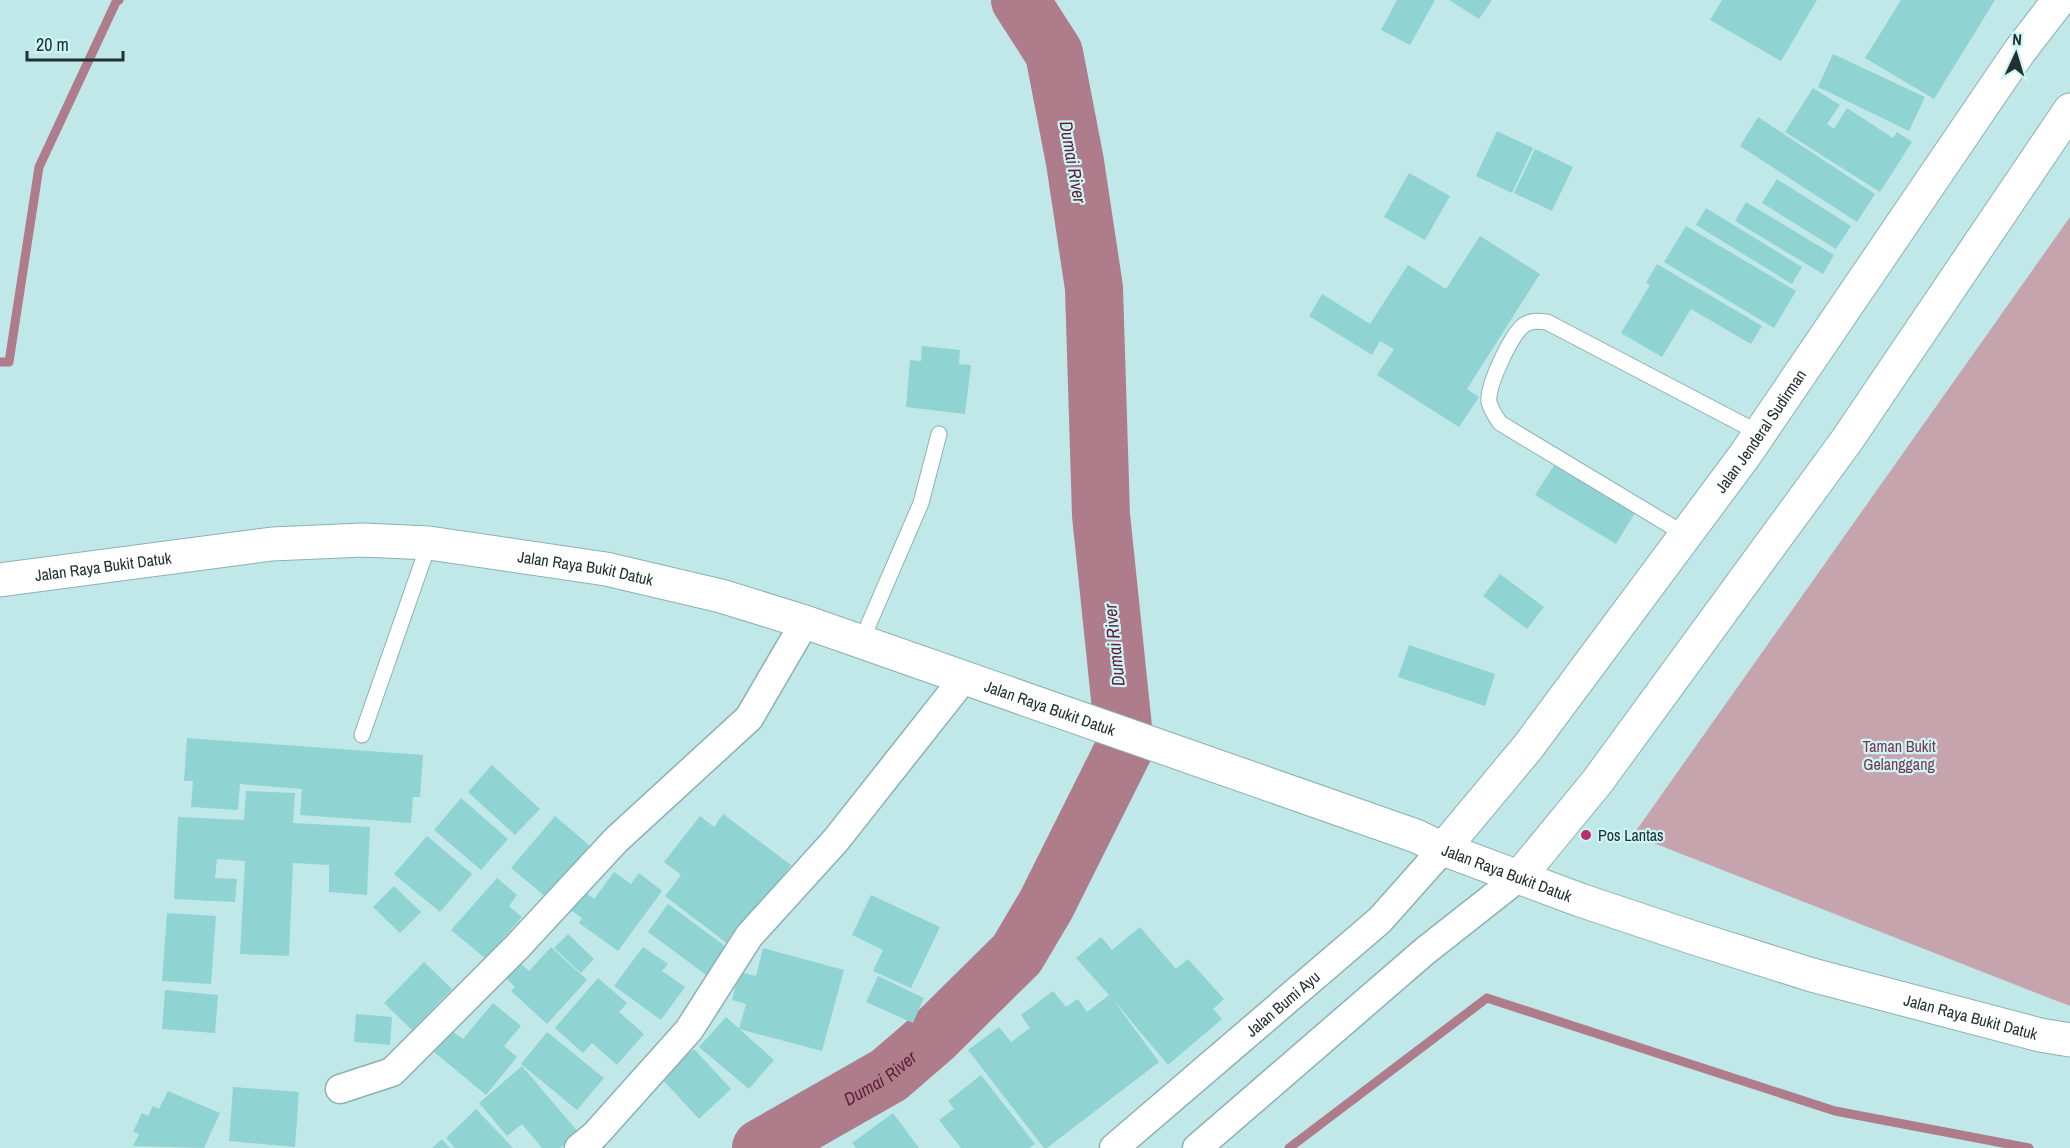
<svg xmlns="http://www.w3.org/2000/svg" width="2070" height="1148" font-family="'Archivo Narrow',sans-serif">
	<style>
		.green { fill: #c6a4ae }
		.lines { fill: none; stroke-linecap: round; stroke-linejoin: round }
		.stream { stroke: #af7c8b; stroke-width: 9 }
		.river { stroke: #af7c8b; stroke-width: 58 }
		.building { fill: #90d3d3 }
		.lane-casing { stroke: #8bb1b1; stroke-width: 17 }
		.street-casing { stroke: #8bb1b1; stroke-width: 31 }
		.primary-casing { stroke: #8bb1b1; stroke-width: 35 }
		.lane { stroke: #fff; stroke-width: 15 }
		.street { stroke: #fff; stroke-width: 28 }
		.primary { stroke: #fff; stroke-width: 33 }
		.poi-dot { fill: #ba2f6a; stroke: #cef5f6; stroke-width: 2 }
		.labels { text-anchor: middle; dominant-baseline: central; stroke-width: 4.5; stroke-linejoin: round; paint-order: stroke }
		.street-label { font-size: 16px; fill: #213030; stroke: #cef5f6 }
		.park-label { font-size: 16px; fill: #7a374e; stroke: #cef5f6 }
		.poi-label { font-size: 16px; fill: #213030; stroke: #cef5f6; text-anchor: start }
		.water-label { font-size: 18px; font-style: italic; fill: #601f38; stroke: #cef5f6 }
	</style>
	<rect width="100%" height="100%" fill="#c1e8e8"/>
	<polygon class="green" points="2070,217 2070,1006 1633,835"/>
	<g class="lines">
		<g class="stream">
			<polyline points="0,362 9,362 39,167 116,2 119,0"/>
			<polyline points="1289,1148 1487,998 1835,1111 2029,1148"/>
		</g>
		<path class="river" id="s1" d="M761,1148L889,1075L933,1037L1017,954L1046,905L1125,747L1101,515L1094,288L1075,162L1054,53L1020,0"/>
	</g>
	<g class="building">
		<polygon points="1397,0 1435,0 1410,45 1381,30"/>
		<polygon points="1449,0 1492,0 1479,19"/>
		<polygon points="1722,0 1817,0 1781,61 1710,20"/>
		<polygon points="1901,0 1995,0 1934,99 1865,58"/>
		<polygon points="1833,54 1925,97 1909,131 1818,87"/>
		<polygon points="1813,88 1840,105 1827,124 1834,129 1847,108 1893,138 1897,132 1912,142 1880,192 1785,132"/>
		<polygon points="1758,117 1875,194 1857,222 1740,146"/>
		<polygon points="1497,131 1533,148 1512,193 1476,176"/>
		<polygon points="1535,149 1573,167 1552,211 1514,193"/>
		<polygon points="1409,173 1450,196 1425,240 1384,217"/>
		<polygon points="1777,179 1851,226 1836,249 1762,203"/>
		<polygon points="1746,202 1834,255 1823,274 1735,221"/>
		<polygon points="1706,208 1802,267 1792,284 1696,225"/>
		<polygon points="1686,226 1796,291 1774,328 1664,262"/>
		<polygon points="1480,236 1540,274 1467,389 1479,397 1459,427 1377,375 1394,349 1380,341 1372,355 1309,316 1322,294 1370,324 1408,265 1446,289"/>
		<polygon points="1657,264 1762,326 1751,344 1691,309 1662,357 1621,333 1650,285 1646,283"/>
		<polygon points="922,346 960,350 959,364 971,365 965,414 906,407 910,360 921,361"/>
		<polygon points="1555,464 1635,513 1616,544 1535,495"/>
		<polygon points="1500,574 1544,607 1527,629 1483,596"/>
		<polygon points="1409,645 1495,674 1485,706 1398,677"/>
		<polygon points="187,738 423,755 420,797 413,797 411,823 300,815 302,789 240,784 238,810 191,807 193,781 184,781"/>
		<polygon points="492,765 540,809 515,835 468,792"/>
		<polygon points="246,791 295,793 293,823 370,827 367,895 329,892 329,865 293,863 289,956 240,954 245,861 217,859 215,878 237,879 235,902 174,899 178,817 244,820"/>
		<polygon points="461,798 508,839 481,870 434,830"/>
		<polygon points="723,814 791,865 729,945 665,896 681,875 664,862 700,816 714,827"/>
		<polygon points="555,816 590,846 546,897 511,868"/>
		<polygon points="427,836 472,874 440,912 394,874"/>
		<polygon points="614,872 631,884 639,873 662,891 618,951 579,923 582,918 569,909 582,890 594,899"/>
		<polygon points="497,878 517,895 509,906 522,917 486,959 451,930"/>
		<polygon points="394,886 421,912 400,933 373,907"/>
		<polygon points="871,895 940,927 911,988 873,971 883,950 852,935"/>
		<polygon points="668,904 729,949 709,977 648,932"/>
		<polygon points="167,913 216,916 211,984 162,981"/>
		<polygon points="1140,927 1176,969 1188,959 1224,999 1213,1009 1222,1019 1168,1065 1111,997 1159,1062 1047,1148 1044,1148 968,1050 999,1027 1011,1042 1030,1028 1021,1015 1053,991 1066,1007 1078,999 1087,1012 1109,995 1076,958 1101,937 1112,950"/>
		<polygon points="568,934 594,959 581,973 554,948"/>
		<polygon points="551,947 587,980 547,1024 511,991 515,987 504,976 518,961 529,971"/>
		<polygon points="643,947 668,964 662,971 685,987 661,1020 614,986"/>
		<polygon points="763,948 844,970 822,1051 739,1029 746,1004 732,1000 739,972 756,976"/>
		<polygon points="424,962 452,989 412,1030 384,1003"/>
		<polygon points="878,976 924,998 913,1023 866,1002"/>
		<polygon points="598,978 627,1003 619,1012 644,1034 617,1065 592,1043 583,1053 555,1028"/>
		<polygon points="165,990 218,995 215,1033 162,1029"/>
		<polygon points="493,1003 521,1026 504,1046 517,1057 486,1095 434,1052 452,1031 463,1039"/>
		<polygon points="356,1014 392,1017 390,1045 354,1042"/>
		<polygon points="726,1017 774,1060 749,1089 699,1047"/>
		<polygon points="547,1032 604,1078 577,1110 521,1064"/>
		<polygon points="694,1049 731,1089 699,1119 661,1078"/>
		<polygon points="522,1066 579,1133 560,1148 542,1148 522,1124 507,1136 479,1103"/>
		<polygon points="981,1075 1035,1144 1029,1148 961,1148 939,1120 954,1109 948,1101"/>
		<polygon points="233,1087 299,1092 295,1147 229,1141"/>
		<polygon points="168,1091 220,1113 204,1148 133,1146 139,1134 133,1132 142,1113 148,1116 153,1106 159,1109"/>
		<polygon points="476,1109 513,1148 455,1148 446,1138"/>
		<polygon points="893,1113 919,1148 856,1148 852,1143"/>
		<polygon points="442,1139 450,1148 432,1148"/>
	</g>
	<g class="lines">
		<g class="lane-casing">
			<g id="lane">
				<path d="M1686,535L1500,423C1496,417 1491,410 1489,402C1487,386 1511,335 1524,325C1532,320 1539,321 1547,322L1759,433"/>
				<polyline points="861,642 921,503 939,434"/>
				<polyline points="362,735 429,543"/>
			</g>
		</g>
		<g class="street-casing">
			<g id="street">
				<polyline points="340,1089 392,1072 517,947 616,840 749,718 805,622"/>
				<polyline points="579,1148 595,1135 689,1030 749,936 836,840 964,678"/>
				<path id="s2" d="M1114,1148L1380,920L1443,849"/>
				<polyline points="1197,1148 1425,951 1519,877"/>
			</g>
		</g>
		<g class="primary-casing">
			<g id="primary">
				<path id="s3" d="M0,580L272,544L363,540L429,543L606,569L721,596L805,622L1416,836L1443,849L1580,900L1688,936L1812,975L2040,1035L2070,1040"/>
				<path id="s4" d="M1443,849L1528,747L1745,455L2019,52L2059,0"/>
				<polyline points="1519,877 1597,782 1847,440 2070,110"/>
			</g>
		</g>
		<use href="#lane" class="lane"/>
		<use href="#street" class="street"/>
		<use href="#primary" class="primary"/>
	</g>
	<circle class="poi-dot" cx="1586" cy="835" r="6"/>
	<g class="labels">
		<g class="street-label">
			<text stroke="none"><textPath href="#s4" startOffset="525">Jalan Jenderal Sudirman</textPath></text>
			<text stroke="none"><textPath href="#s3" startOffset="104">Jalan Raya Bukit Datuk</textPath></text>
			<text stroke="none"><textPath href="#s3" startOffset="590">Jalan Raya Bukit Datuk</textPath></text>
			<text stroke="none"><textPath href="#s3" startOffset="1076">Jalan Raya Bukit Datuk</textPath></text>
			<text stroke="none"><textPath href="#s3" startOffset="1562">Jalan Raya Bukit Datuk</textPath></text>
			<text stroke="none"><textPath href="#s2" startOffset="222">Jalan Bumi Ayu</textPath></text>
			<text stroke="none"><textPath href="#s3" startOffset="2048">Jalan Raya Bukit Datuk</textPath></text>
		</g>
		<g class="park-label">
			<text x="1899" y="746">Taman Bukit<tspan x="1899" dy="18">Gelanggang</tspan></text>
		</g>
		<g class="poi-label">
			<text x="1598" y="835">Pos Lantas</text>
		</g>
		<g class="water-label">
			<text transform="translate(1073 162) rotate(80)">Dumai River</text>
			<text transform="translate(1114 645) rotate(-96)">Dumai River</text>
			<text stroke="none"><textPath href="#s1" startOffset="138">Dumai River</textPath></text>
		</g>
	</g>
	<g transform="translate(2016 54) rotate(4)" stroke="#cef5f6" stroke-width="4.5" paint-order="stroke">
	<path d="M0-4.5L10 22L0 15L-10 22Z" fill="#213030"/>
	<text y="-9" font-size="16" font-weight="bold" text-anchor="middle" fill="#213030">N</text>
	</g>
	<path d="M27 51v9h96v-9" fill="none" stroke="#213030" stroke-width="3"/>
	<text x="36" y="51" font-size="18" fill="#213030" stroke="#cef5f6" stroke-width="4.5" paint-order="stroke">20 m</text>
</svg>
